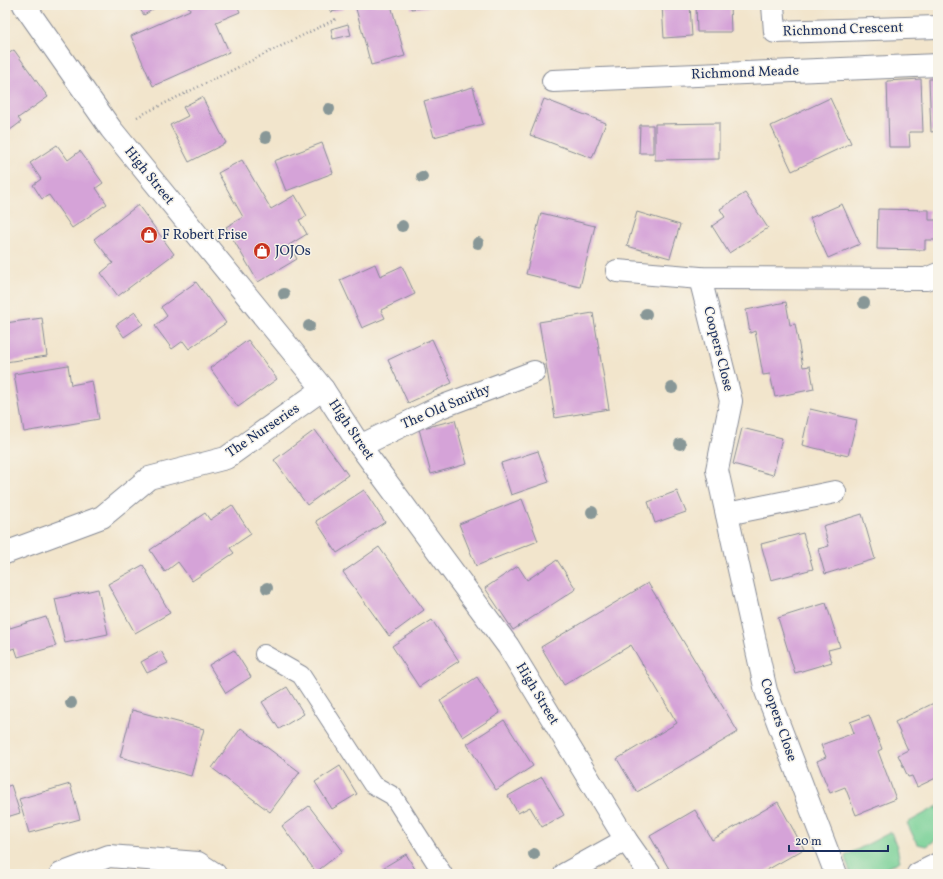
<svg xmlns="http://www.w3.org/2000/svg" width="943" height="879" font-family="Vollkorn,serif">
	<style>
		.green { fill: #77d096; stroke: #49807a }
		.building { fill: #d5a3d8 }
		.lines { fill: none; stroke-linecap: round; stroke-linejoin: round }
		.service-casing { stroke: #868a95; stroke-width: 20 }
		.minor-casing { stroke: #868a95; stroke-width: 24 }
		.path { stroke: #868a95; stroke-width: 2.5; stroke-dasharray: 1 3; stroke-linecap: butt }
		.service { stroke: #fff; stroke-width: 18 }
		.minor { stroke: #fff; stroke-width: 22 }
		.tree { fill: #889797 }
		.labels { text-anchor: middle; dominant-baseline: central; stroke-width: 3; stroke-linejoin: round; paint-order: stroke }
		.street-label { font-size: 14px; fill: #1b2f5e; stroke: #f7f3e8 }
		.poi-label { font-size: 14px; fill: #1b2f5e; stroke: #f7f3e8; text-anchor: start }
	</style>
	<rect width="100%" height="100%" fill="#f7f3e8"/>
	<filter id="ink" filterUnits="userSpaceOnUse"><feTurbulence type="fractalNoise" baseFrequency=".025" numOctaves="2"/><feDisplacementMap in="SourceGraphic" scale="8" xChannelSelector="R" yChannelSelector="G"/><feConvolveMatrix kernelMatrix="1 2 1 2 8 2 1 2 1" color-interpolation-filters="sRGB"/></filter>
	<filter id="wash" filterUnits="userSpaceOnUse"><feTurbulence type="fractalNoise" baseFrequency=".012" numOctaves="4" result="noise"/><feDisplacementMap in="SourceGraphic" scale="16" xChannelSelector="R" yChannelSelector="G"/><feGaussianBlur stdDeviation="0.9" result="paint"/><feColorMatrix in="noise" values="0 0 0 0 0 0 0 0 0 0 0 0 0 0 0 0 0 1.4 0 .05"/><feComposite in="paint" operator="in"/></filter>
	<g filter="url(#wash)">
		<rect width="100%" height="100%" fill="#f2e5cc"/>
		<g class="green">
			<polygon points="938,806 938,838 927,846 917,844 907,823"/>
			<path d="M891,832L897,847L900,861C882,870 870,878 850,873L845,856Z"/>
		</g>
		<g id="blocks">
			<g class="building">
				<polygon points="137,5 160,5 144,15"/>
				<polygon points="188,5 237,5 240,12 216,22 229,52 153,86 131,36 190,10"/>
				<polygon points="329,5 343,5 344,9 331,12"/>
				<polygon points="355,5 391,5 405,56 371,65"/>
				<polygon points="411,5 434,5 434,6 411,9"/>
				<polygon points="662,5 690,5 692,36 664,38"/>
				<polygon points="696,5 730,5 731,32 697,32"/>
				<polygon points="348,24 351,35 333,39 331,29"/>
				<polygon points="14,50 48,97 18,118 21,122 6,133 5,56"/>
				<polygon points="921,79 923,132 909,132 910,147 889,147 887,81"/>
				<polygon points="929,79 938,79 938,131 931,132"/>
				<polygon points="473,87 483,124 434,137 424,101"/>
				<polygon points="202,97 226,143 189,162 170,125 188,116 183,107"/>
				<polygon points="830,98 851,143 792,171 771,126"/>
				<polygon points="544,99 606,123 592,158 530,135"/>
				<polygon points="719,123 719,159 655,160 655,124"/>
				<polygon points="640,125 653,125 653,153 639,153"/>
				<polygon points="322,143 333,173 286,191 274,161"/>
				<polygon points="57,145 68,160 80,151 103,183 96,188 107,204 72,228 49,195 42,199 33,185 41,179 30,163"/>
				<polygon points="242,160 271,209 295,195 307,216 299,220 307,234 289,245 297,259 258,282 226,227 243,217 218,173"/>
				<polygon points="745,193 768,228 729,253 712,226 725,217 720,209"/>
				<polygon points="842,204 860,244 828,258 810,218"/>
				<polygon points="138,205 174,254 118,296 101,273 113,263 94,239"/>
				<polygon points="878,209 929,210 929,220 938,220 938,240 925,240 925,250 877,249"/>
				<polygon points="637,212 680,225 670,258 627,246"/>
				<polygon points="541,213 595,226 580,287 526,274"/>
				<polygon points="375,264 380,276 402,266 415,294 381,310 385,318 362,328 340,280"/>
				<polygon points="196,282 226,323 189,349 183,341 172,349 155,326 167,316 161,307"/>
				<polygon points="786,302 790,325 795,324 803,367 810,366 814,389 775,397 770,374 763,375 755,331 750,333 746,310"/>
				<polygon points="135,312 143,324 124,337 116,325"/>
				<polygon points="593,313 609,409 555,418 539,322"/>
				<polygon points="42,318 47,356 5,362 5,323"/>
				<polygon points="432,339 452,383 408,403 388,360"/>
				<polygon points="248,340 277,379 238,407 210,368"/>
				<polygon points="68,365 71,385 92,381 99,419 24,432 14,374"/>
				<polygon points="810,409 857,420 848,456 802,445"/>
				<polygon points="455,420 467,464 431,474 419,429"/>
				<polygon points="742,428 782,438 773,475 733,464"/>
				<polygon points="315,430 348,475 307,505 274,460"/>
				<polygon points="538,451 549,482 511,495 501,463"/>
				<polygon points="364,490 385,522 337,553 316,521"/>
				<polygon points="677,491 686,512 655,523 648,502"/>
				<polygon points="522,499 538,541 476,566 459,524"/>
				<polygon points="232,505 251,534 230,548 234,553 192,581 178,562 165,572 150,550 205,513 210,520"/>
				<polygon points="862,514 875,559 825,574 818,549 829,546 823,526"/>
				<polygon points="803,533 813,569 771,580 761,544"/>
				<polygon points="379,547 424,610 389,636 343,572"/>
				<polygon points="557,560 576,589 513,630 485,588 518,566 527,580"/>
				<polygon points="143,565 170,613 135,633 108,584"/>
				<polygon points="648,583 738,732 637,792 617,759 677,723 631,645 564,685 541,647"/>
				<polygon points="98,589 108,634 65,643 55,599"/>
				<polygon points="826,603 840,647 828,650 832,662 795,673 778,618"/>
				<polygon points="5,614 10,628 46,617 56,646 18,657 15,648 5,651"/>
				<polygon points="432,620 459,661 419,687 392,646"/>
				<polygon points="234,650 251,677 226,693 209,665"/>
				<polygon points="161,651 168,663 147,673 141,662"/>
				<polygon points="477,677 500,713 463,737 440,701"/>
				<polygon points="287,687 304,714 279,729 262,702"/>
				<polygon points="938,701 938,777 917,787 912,776 908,777 898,755 908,750 895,722"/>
				<polygon points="132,710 204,729 191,776 120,757"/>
				<polygon points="869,715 882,749 878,751 896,799 856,815 845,787 830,793 817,761 826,757 821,745 854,733 850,722"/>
				<polygon points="504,720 533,766 496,790 467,744"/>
				<polygon points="241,728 300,772 270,812 212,768"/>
				<polygon points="340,766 357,794 332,809 315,782"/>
				<polygon points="542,777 564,815 542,827 530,807 518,813 508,796"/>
				<polygon points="70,784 80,819 29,833 19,799"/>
				<polygon points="11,785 20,813 7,817 5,812 5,787"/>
				<polygon points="778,802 804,849 760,874 672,874 650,836 695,810 712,840"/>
				<polygon points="309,806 343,851 316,872 282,826"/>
				<polygon points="406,854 418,874 384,874 381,869"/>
			</g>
		</g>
	</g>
	<g filter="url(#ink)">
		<use href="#blocks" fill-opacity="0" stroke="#868a95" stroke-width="1"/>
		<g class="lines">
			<g class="service-casing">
				<polyline id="service" points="264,654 301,675 372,784 393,796 443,874"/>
			</g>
			<g class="minor-casing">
				<g id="minor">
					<polyline points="24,5 111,129 323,389 360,446 508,646 626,840 650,874"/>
					<polyline points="773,5 775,32 938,27"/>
					<polyline points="553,81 938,65"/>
					<polyline points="617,271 700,278 926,279 938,274"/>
					<polyline points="700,278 731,401 717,470 766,691 836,874"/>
					<polyline points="360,446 438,408 534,372"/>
					<polyline points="727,514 835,492"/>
					<polyline points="5,553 102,517 149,478 226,458 323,389"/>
					<polyline points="61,874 109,856 198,863 215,874"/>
					<polyline points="565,874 626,840"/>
					<polyline points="918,874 938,864"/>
				</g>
			</g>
			<polyline class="path" points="137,117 336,19"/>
			<use href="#service" class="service"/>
			<use href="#minor" class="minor"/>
		</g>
		<g class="tree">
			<circle cx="329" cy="109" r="6"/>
			<circle cx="266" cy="137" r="6"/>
			<circle cx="422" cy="177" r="6"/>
			<circle cx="402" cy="226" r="6"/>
			<circle cx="478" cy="243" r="6"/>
			<circle cx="284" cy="294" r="6"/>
			<circle cx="864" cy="303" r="6"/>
			<circle cx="646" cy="314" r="6"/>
			<circle cx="309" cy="326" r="6"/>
			<circle cx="672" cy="388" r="6"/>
			<circle cx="680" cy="444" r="6"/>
			<circle cx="592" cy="512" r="6"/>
			<circle cx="267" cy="588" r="6"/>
			<circle cx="71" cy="703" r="6"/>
			<circle cx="534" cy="854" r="6"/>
		</g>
	</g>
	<defs>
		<g id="shop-disc" transform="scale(0.9)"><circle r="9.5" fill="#c8321e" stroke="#f7f3e8"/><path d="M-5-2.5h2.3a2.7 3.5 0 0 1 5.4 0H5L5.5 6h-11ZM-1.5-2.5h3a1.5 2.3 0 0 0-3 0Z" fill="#fff"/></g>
	</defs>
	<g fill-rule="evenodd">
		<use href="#shop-disc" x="149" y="235"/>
		<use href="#shop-disc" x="262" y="251"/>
	</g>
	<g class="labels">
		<g class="street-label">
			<text transform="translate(843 30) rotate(-2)">Richmond Crescent</text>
			<text transform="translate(745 73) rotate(-2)">Richmond Meade</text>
			<text transform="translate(149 176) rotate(51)">High Street</text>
			<text transform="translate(718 349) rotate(76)">Coopers Close</text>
			<text transform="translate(446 407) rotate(-23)">The Old Smithy</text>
			<text transform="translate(351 430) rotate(56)">High Street</text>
			<text transform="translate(263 431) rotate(-34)">The Nurseries</text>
			<text transform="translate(537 694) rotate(59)">High Street</text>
			<text transform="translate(778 720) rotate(71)">Coopers Close</text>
		</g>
		<g class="poi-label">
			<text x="162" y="235">F Robert Frise</text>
			<text x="275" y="251">JOJOs</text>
		</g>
	</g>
	<rect width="943" height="879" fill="none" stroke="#f7f3e8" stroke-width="20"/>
	<path d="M789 845v6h99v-6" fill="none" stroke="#1b2f5e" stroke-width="2"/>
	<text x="795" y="845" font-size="12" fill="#1b2f5e" stroke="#f7f3e8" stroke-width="3" paint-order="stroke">20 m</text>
</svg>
